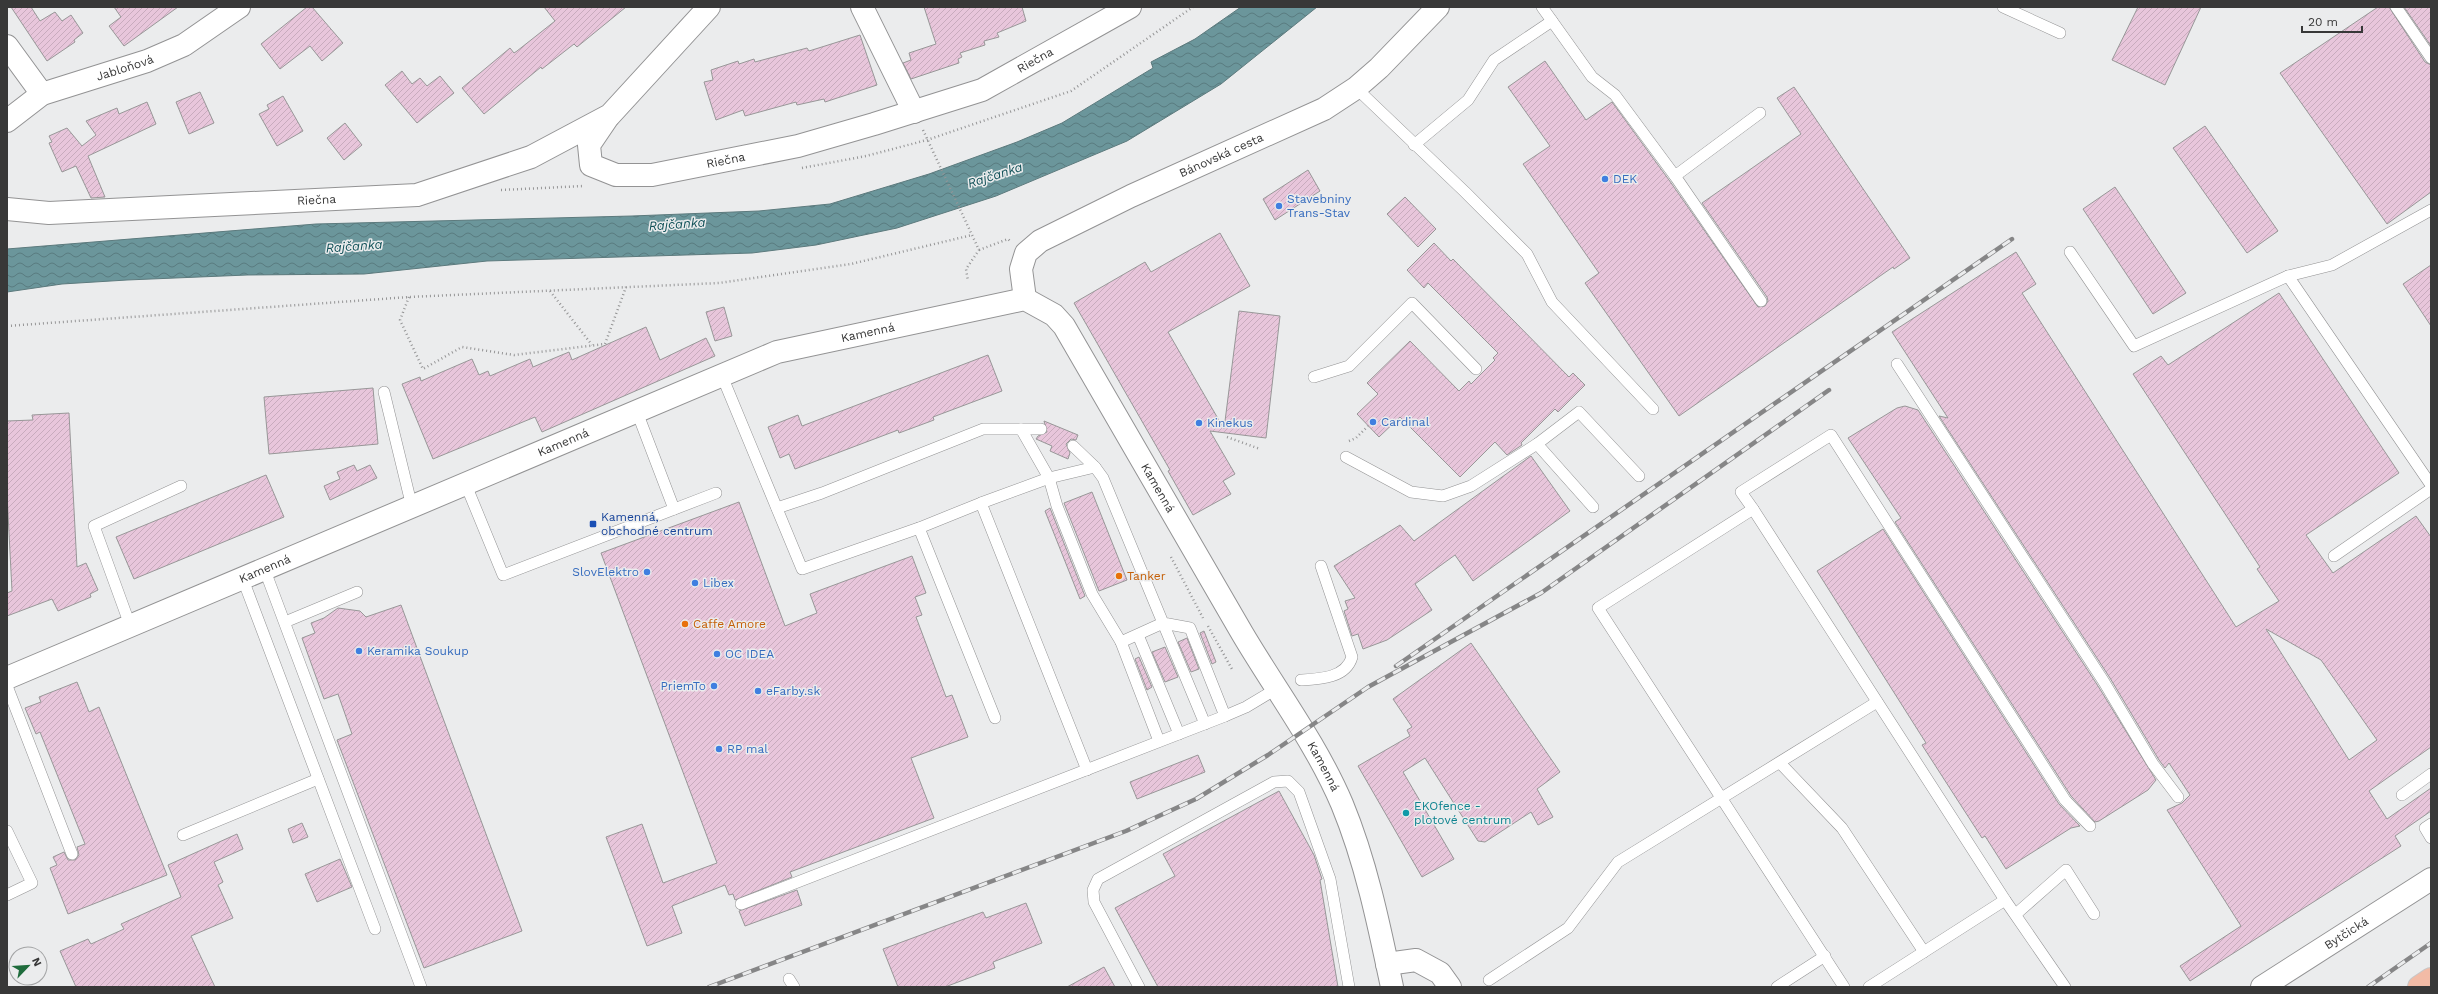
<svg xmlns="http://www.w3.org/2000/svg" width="2438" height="994" font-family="'Work Sans',sans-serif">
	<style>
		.water { fill: url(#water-waves); stroke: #5c7a7d }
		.building { fill: url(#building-hatch); stroke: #989798; fill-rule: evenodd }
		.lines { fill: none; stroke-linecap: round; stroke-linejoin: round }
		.service-casing { stroke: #939394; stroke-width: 12 }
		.minor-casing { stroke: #939394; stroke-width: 24 }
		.primary-casing { stroke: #c7c7c7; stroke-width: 24 }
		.path { stroke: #959596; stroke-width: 2.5; stroke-dasharray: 1 3; stroke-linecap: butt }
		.service { stroke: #fff; stroke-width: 11 }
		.minor { stroke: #fff; stroke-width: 22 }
		.primary { stroke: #f2bba6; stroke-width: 22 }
		.rail-casing { stroke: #868687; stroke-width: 4.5 }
		.rail { stroke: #ebeced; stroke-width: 3; stroke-dasharray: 9; stroke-linecap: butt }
		.shop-dot { fill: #3f7fe0; stroke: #ebeced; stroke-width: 1.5 }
		.transit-dot { fill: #1a4fb4; stroke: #ebeced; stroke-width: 1.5 }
		.food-dot { fill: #e8710a; stroke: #ebeced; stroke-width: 1.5 }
		.culture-dot { fill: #0f9aa8; stroke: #ebeced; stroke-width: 1.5 }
		.labels { text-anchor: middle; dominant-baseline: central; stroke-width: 3; stroke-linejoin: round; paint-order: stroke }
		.street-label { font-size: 12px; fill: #383838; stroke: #ebeced }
		.shop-label { font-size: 12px; fill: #366cbe; stroke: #ebeced; text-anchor: start }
		.transit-label { font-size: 12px; fill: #164399; stroke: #ebeced; text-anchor: start }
		.food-label { font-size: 12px; fill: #c56008; stroke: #ebeced; text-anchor: start }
		.culture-label { font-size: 12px; fill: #0d838f; stroke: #ebeced; text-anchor: start }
		.water-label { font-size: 13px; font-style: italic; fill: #115158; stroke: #ebeced }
	</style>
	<defs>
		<pattern id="water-waves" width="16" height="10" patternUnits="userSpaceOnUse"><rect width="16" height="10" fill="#6b969b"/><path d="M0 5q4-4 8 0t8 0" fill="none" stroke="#597b7f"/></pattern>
		<pattern id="building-hatch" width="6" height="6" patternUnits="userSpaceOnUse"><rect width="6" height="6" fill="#e8c6db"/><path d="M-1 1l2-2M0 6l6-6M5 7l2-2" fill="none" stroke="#c8abbd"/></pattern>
	</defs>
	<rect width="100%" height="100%" fill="#ebeced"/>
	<polygon class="water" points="1241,7 1317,7 1221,84 1127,141 996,196 897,228 816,245 752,253 487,261 364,274 247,275 127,280 62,284 7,292 7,249 316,224 632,216 759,211 830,204 929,174 1017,142 1062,123 1148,71 1153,68 1151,62 1195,39"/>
	<g class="building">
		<polygon points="11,7 31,7 40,21 55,12 62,21 71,15 83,33 74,40 75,42 47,61"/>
		<polygon points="114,7 178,7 124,46 109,26 121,17"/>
		<polygon points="307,7 312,7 343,43 322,61 310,46 280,69 261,44"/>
		<polygon points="544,7 626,7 577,47 574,44 542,69 541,67 484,114 462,88 510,48 514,53 517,51 555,21"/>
		<polygon points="924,7 1022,7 1026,21 997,33 999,37 984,41 985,45 960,53 962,57 958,59 959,63 911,79 903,63 911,60 909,53 936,44"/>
		<polygon points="2138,7 2201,7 2165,85 2112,60"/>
		<polygon points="2378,7 2389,7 2425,62 2431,65 2431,192 2387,224 2280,73"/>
		<polygon points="2404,7 2431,7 2431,46"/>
		<polygon points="860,35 877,85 825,102 824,99 797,105 796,102 745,116 743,110 716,120 704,82 713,80 711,70 738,61 739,64 754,59 755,62 807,48 809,51"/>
		<polygon points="1545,61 1586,120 1612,102 1669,180 1758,307 1765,306 1768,301 1767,297 1702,203 1801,134 1777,98 1794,87 1910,258 1894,269 1893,267 1679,416 1585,283 1599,273 1523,164 1550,146 1508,87"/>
		<polygon points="402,71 412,84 420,78 427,86 440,76 454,93 417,123 385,85"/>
		<polygon points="200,92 214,123 189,134 176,102"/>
		<polygon points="283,96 303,131 277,146 259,114 269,109 267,105"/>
		<polygon points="147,102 156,124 88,156 105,197 91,198 76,166 62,172 49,143 52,142 49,136 67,128 82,146 96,135 86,121 117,108 119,114"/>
		<polygon points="345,123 362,145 344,160 327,138"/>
		<polygon points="2205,126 2278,231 2247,253 2173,148"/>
		<polygon points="1308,170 1320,191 1275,220 1263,199"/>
		<polygon points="2115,187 2186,293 2153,314 2083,209"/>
		<polygon points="1405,197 1436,229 1418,247 1387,214"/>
		<polygon points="1220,233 1250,286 1168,332 1224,429 1239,311 1280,316 1266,438 1210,431 1235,474 1223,481 1231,494 1193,515 1168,471 1170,470 1074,303 1145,262 1151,272"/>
		<polygon points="1434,243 1451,261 1453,259 1569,377 1573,373 1585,385 1558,412 1555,409 1521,443 1522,445 1507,455 1495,442 1460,477 1400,417 1379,437 1357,414 1378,394 1367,383 1410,341 1459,391 1469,381 1471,384 1495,360 1493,358 1498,353 1428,283 1424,288 1407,270"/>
		<path d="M2016,252L2036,284L2022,293L2236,627L2279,601L2257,569L2260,567L2133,374L2161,356L2168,365L2279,293L2399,473L2306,535L2333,573L2416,516L2431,537V747L2369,791L2387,819L2431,788V811L2395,836L2401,846L2190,981L2180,966L2241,926L2167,810L2182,803L2190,795L2169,763L2165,768L2159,760L2110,678L1939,416L1948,418L1892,332ZM2266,629L2321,660L2377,740L2349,760Z"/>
		<polygon points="2431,265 2431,326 2403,284"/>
		<polygon points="724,307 732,336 715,341 706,312"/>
		<polygon points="646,327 660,360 706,338 715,356 542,432 535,417 433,459 402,384 420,377 421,381 472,359 479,375 488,371 490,376 530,359 533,367 569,352 572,360"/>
		<polygon points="988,355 1002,391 933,417 934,420 899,433 898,430 795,469 789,454 780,458 768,427 798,415 802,426"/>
		<polygon points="373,388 378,444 269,454 264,397"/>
		<polygon points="1905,406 1918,410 2098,686 2156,780 2148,790 2099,821 2095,822 2071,796 1895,522 1901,518 1848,438 1897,408"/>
		<polygon points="69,413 77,567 86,563 98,590 90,594 91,597 58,611 52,599 7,616 7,593 12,591 7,494 7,421 33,420 32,415"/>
		<polygon points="1044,421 1078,435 1076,440 1071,439 1066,444 1070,453 1068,459 1050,451 1052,446 1036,439 1038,436 1047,432"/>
		<polygon points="1531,456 1570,511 1473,581 1455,555 1415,584 1432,610 1387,640 1363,649 1358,634 1352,636 1344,611 1348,609 1345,601 1355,598 1334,566 1400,525 1414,541"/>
		<polygon points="354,465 357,471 370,465 377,478 330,500 324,486 340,479 337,472"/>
		<polygon points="266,475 284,517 134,579 116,537"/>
		<polygon points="1092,492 1127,580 1099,591 1064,503"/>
		<polygon points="739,502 785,626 817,613 810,594 912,556 926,593 915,597 922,615 916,617 946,697 952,695 968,737 911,758 934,818 790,872 792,877 735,900 733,894 729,895 725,885 672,906 682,933 647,946 606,837 642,824 663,883 717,863 601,553"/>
		<polygon points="1050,508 1085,596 1080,599 1045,511"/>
		<polygon points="1883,529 2059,804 2080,826 2071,828 2006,869 1985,836 1982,838 1922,745 1926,743 1817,571"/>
		<polygon points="401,605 522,931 424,968 337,740 352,734 338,694 324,699 302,638 315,633 311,623 324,618 338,608 360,611 366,617"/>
		<polygon points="1204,631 1216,662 1212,664 1200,633"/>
		<polygon points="1187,638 1199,669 1191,672 1178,642"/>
		<polygon points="1471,643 1560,772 1537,789 1553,817 1538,825 1531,812 1485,842 1478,841 1425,758 1403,772 1454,859 1422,877 1358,766 1410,736 1407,730 1412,727 1393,699"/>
		<polygon points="1165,647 1178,677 1165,682 1152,652"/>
		<polygon points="1139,657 1152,687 1147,690 1135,659"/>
		<polygon points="77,682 89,712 99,707 167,875 68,914 50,868 57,865 53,857 64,852 68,860 75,860 79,855 77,847 85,844 40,732 36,734 25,708 41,702 39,697"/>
		<polygon points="1198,755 1205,772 1137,799 1130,782"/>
		<polygon points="1279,791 1314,855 1322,879 1320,880 1338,987 1158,987 1115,908 1175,876 1163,854"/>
		<polygon points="302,823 308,837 293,843 288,829"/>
		<polygon points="237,834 243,849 214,862 223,882 218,885 233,918 191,936 215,987 76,987 60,951 88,939 91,944 124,929 121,924 181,897 168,865"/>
		<polygon points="340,859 352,887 317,902 305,874"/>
		<polygon points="797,890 802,905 745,926 739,911"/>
		<polygon points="1026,903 1042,943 993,962 995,968 945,987 898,987 883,949 983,912 986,918"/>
		<polygon points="1104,967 1115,987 1067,987"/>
	</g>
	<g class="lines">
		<g class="service-casing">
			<g id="service">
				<polyline points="1542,7 1592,77 1615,95 1675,176 1760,113"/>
				<polyline points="2003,7 2060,33"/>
				<polyline points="2396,7 2431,58"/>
				<polyline points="1356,88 1465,192 1527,254 1552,302 1653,409"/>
				<polyline points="1414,145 1468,100 1494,60 1552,21"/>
				<polyline points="1675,176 1761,301"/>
				<polyline points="2070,252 2134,346 2288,276 2332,265 2431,210"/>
				<polyline points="2288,276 2431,485"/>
				<polyline points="1897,364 2104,682 2153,764 2178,797"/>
				<polyline points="722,376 802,569 919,528 981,503"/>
				<polyline points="1314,377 1349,366 1412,303 1476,369"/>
				<polyline points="384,392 412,507"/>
				<polyline points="637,412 674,509"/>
				<polyline points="1021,429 1049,478 1057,506 1092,594 1121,642"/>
				<polyline points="1537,444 1593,507"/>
				<polyline points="1073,446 1095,467"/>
				<polyline points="1346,457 1411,492 1443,496 1471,486 1537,444 1579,412 1639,476"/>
				<polyline points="466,485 503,575 716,493"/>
				<polyline points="777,508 822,493 983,429 1041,429"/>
				<polyline points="1753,509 1741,492 1831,435 2065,800 2090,826"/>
				<polyline points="919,528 995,718"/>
				<polyline points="2334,556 2431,489"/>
				<polyline points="264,568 421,987"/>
				<polyline points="242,577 375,929"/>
				<polyline points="285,622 357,592"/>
				<polyline points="130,625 94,526 181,486"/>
				<polyline points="1138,635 1179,734"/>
				<path d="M1301,680C1320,679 1346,678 1352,657L1321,566"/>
				<polyline points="7,686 72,854"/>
				<polyline points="1159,741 1121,642 1163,623 1205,724"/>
				<polyline points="1780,763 1842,828 1924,952"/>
				<polyline points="1087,770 981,503 1049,478 1095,467 1103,478 1163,623 1190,628 1225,716"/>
				<polyline points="2402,795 2431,774"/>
				<polyline points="2431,824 2425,828 2431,838"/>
				<polyline points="7,831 32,883 7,895"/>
				<polyline points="183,835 318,779"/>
				<polyline points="741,904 1225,716 1246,707 1276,689"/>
				<polyline points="2016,914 2066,870 2094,914"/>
				<polyline points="789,979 794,987"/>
				<polyline points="1489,980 1568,928 1618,862 1877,702"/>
				<polyline points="1139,987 1094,902 1093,890 1098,879 1274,782 1288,781 1299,792 1330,879 1349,987"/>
				<polyline points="1777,987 1825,956"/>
				<polyline points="1844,987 1598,608 1753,509 2005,900 2065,987"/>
				<polyline points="1869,987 2005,900"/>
			</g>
		</g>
		<g class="minor-casing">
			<g id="minor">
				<polyline points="862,7 914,112"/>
				<polyline points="7,46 42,94"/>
				<path id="s1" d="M608,117L589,145L591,165L616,175H652L798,146L874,124L982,90L1130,7"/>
				<path id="s2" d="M7,121L42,94L147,61L184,45L239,7"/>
				<path id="s3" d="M7,209L49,213L417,195L531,157L610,115L709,7"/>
				<path id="s4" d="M1025,299L1021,269L1026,253L1040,241L1131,196L1324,109L1356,88L1379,68L1438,7"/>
				<path id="s5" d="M7,678L777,352L1025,299L1054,315L1064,326C1124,428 1182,531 1242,633C1275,689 1316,743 1342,804C1366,862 1379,925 1392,987"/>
				<polyline points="1387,964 1416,960 1440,973 1450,987"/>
				<path id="s6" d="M2262,987L2431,879"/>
			</g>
		</g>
		<g class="primary-casing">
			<polyline id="primary" points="2419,987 2431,979"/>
		</g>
		<g class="path">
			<polyline points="923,130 979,250 966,269 968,281"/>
			<polyline points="802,168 866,156 927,140 1071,91 1193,7"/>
			<polyline points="501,190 584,186"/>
			<polyline points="979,250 1008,239 1010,241"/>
			<polyline points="550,291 592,345"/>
			<polyline points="409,297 400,320 423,369 462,347 514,355 605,344 626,287"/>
			<polyline points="7,326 409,297 719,283 851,264 972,235"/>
			<polyline points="1227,437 1260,449"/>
			<polyline points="1349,441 1356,438 1368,426"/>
			<polyline points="1171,557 1203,618"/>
			<polyline points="1208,626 1233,671"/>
		</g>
		<use href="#service" class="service"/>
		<use href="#minor" class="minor"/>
		<use href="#primary" class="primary"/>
		<g class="rail-casing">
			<g id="rail">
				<polyline points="1396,666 2012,239"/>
				<polyline points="709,987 1126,831 1196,799 1268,755 1368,687 1541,593 1829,390"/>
				<polyline points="2368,987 2431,943"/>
			</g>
		</g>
		<use href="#rail" class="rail"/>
	</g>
	<g class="shop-dot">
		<circle cx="1605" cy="179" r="4"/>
		<circle cx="1279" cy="206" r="4"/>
		<circle cx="1373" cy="422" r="4"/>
		<circle cx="1199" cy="423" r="4"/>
		<circle cx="647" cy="572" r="4"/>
		<circle cx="695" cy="583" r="4"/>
		<circle cx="359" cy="651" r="4"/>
		<circle cx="717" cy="654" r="4"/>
		<circle cx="714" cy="686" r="4"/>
		<circle cx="758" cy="691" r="4"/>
		<circle cx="719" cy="749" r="4"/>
	</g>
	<rect class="transit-dot" x="589" y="520" width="8" height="8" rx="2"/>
	<g class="food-dot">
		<circle cx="1119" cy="576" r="4"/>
		<circle cx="685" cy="624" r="4"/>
	</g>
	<circle class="culture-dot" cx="1406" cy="813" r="4"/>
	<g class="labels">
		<g class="street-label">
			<text stroke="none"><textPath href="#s1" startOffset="519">Riečna</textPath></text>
			<text stroke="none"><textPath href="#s2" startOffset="131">Jabloňová</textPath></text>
			<text stroke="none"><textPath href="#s4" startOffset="266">Bánovská cesta</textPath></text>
			<text stroke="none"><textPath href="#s1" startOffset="192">Riečna</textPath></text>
			<text stroke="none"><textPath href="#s3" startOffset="310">Riečna</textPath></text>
			<text stroke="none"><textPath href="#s5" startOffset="929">Kamenná</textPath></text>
			<text stroke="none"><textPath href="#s5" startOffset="604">Kamenná</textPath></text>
			<text stroke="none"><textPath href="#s5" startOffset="1325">Kamenná</textPath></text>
			<text stroke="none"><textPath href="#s5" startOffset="280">Kamenná</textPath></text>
			<text stroke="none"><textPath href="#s5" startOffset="1649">Kamenná</textPath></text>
			<text stroke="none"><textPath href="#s6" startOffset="100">Bytčická</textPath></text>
		</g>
		<g class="shop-label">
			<text x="1613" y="179">DEK</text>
			<text x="1287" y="199">Stavebniny<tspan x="1287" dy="14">Trans-Stav</tspan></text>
			<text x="1381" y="422">Cardinal</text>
			<text x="1207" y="423">Kinekus</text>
			<text x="639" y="572" text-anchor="end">SlovElektro</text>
			<text x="703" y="583">Libex</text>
			<text x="367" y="651">Keramika Soukup</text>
			<text x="725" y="654">OC IDEA</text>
			<text x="706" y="686" text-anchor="end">PriemTo</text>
			<text x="766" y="691">eFarby.sk</text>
			<text x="727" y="749">RP mal</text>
		</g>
		<g class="transit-label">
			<text x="601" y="517">Kamenná,<tspan x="601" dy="14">obchodné centrum</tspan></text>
		</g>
		<g class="food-label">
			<text x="1127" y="576">Tanker</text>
			<text x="693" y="624">Caffe Amore</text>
		</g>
		<g class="culture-label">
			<text x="1414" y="806">EKOfence -<tspan x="1414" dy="14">plotové centrum</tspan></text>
		</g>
		<g class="water-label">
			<text transform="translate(995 175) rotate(-18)">Rajčanka</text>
			<text transform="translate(677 224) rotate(-4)">Rajčanka</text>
			<text transform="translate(354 246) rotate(-4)">Rajčanka</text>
		</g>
	</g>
	<rect width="2438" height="994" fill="none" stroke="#383838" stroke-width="16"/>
	<g transform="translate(28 966) rotate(65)"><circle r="19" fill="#ebeced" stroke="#a3a4a5"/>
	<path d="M0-3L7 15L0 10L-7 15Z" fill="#1f6c3c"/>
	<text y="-6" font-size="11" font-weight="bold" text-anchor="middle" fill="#383838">N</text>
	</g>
	<path d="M2302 26v6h60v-6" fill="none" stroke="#383838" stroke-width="2"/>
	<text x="2308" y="26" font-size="12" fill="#383838" stroke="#ebeced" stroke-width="3" paint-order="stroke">20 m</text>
</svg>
